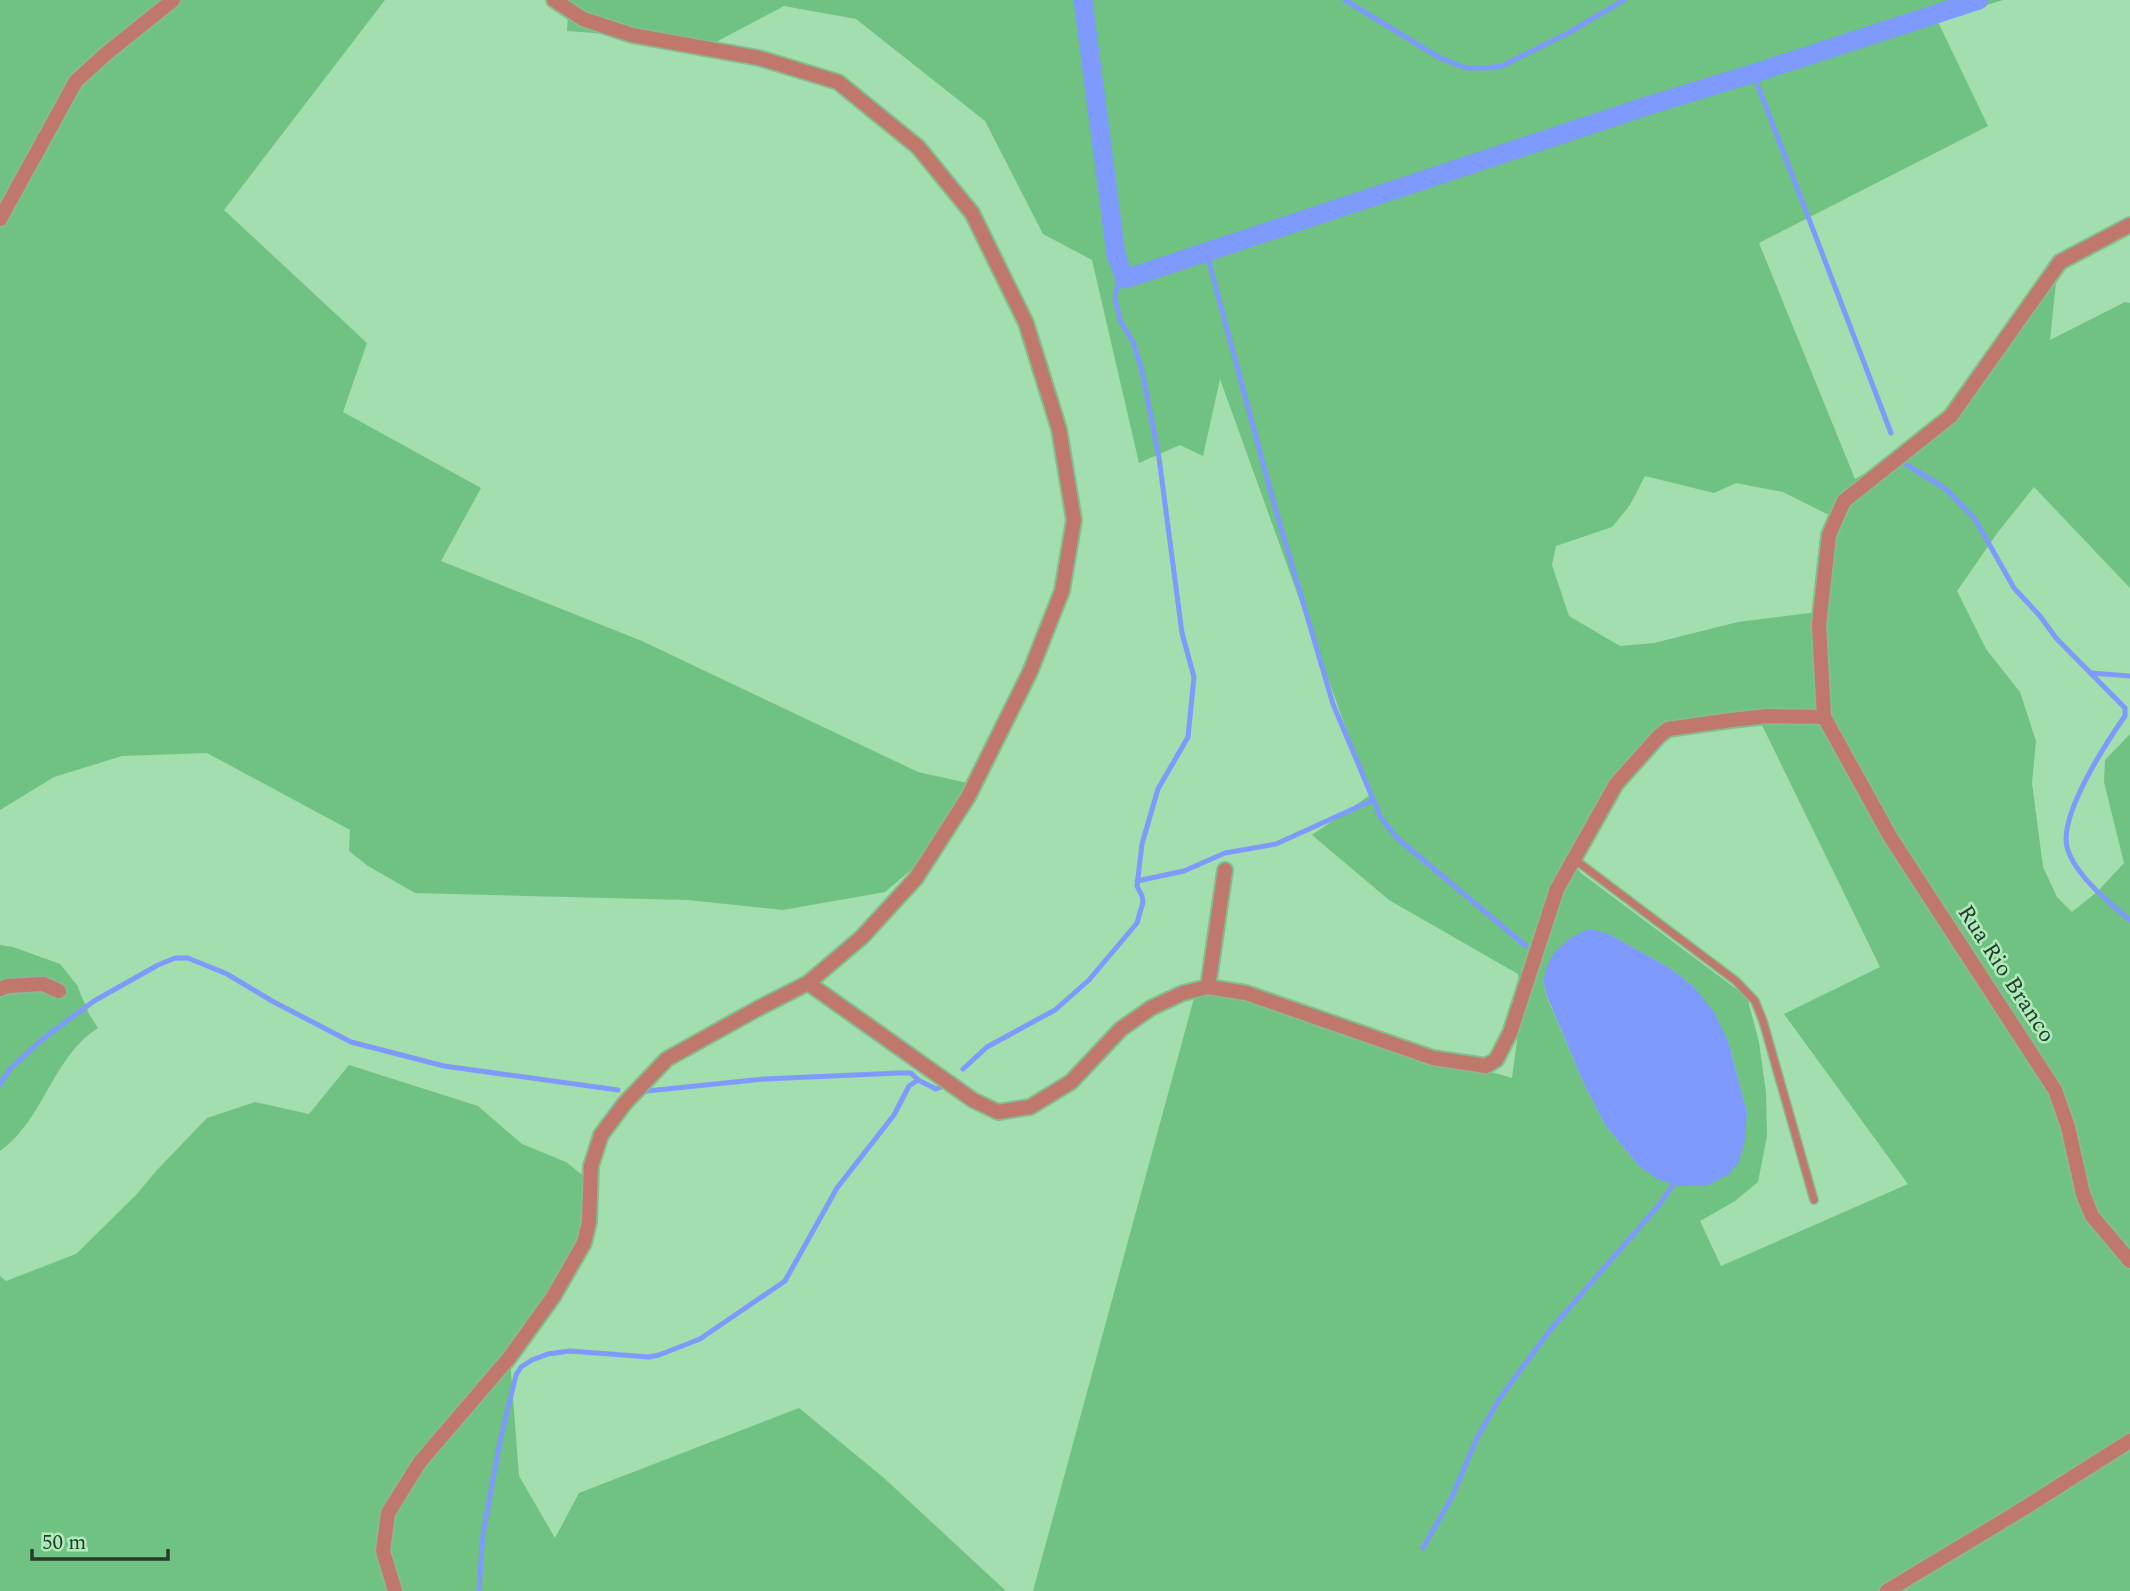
<svg xmlns="http://www.w3.org/2000/svg" width="2130" height="1591" font-family="Spectral,serif">
	<style>
		.green { fill: #6fc282; fill-rule: evenodd }
		.water { fill: #7d9afc }
		.lines { fill: none; stroke-linecap: round; stroke-linejoin: round }
		.stream { stroke: #7d9afc; stroke-width: 5 }
		.canal { stroke: #7d9afc; stroke-width: 19 }
		.lane-casing { stroke: #86bb91; stroke-width: 10 }
		.street-casing { stroke: #86bb91; stroke-width: 18 }
		.lane { stroke: #c1786c; stroke-width: 7 }
		.street { stroke: #c1786c; stroke-width: 14 }
		.labels { text-anchor: middle; dominant-baseline: central; stroke-width: 5; stroke-linejoin: round; paint-order: stroke }
		.street-label { font-size: 23px; fill: #253d2a; stroke: #afebba }
	</style>
	<rect width="100%" height="100%" fill="#a2deae"/>
	<g class="green">
		<polygon points="0,0 385,0 224,210 367,343 343,412 481,488 441,561 642,641 918,772 968,783 924,859 885,892 783,910 688,900 415,893 368,866 349,851 350,830 207,753 122,756 54,777 0,810"/>
		<path d="M569,0H2003L1937,20L1988,126L1759,243L1855,479L1954,422L2057,273L2050,340L2125,302L2130,303V588L2034,487L1998,532L1957,591L1986,649L2020,692L2036,741L2032,783L2043,867L2057,897L2072,912L2098,891L2124,863L2104,782L2105,760L2130,734V1591H1033L1197,987L1512,1078L1521,1011L1518,974L1389,900L1312,835L1370,795L1220,379L1203,456L1180,445L1139,463L1092,260L1043,234L985,121L856,19L784,6L716,42L567,31ZM1645,476L1714,493L1736,483L1783,492L1841,521L1818,612L1738,622L1654,643L1620,646L1569,616L1552,565L1556,546L1612,527L1630,505ZM1759,719L1880,967L1784,1014L1908,1184L1721,1266L1700,1221L1735,1201L1758,1182L1767,1136L1766,1093L1759,1042L1747,997L1581,873L1566,856L1617,779L1662,731ZM1609,934L1670,968L1693,986L1728,1041L1747,1112L1639,1166L1605,1125L1583,1082L1547,997L1543,981Z"/>
		<path d="M0,945L13,947L60,964L77,985L89,1014L98,1028C52,1057 44,1120 0,1151Z"/>
		<polygon points="349,1065 478,1106 522,1144 566,1162 581,1174 591,1171 595,1232 543,1320 510,1359 519,1476 555,1538 579,1493 799,1408 884,1478 1006,1591 0,1591 0,1276 6,1281 76,1254 136,1195 157,1170 207,1118 255,1102 309,1114"/>
	</g>
	<polygon class="water" points="1589,929 1609,934 1670,968 1693,986 1714,1012 1728,1041 1747,1112 1745,1140 1739,1162 1728,1175 1706,1186 1681,1186 1657,1179 1639,1166 1605,1125 1583,1082 1547,996 1543,981 1547,966 1555,951 1572,937"/>
	<g class="lines">
		<g class="stream">
			<polyline points="1345,0 1440,58 1466,68 1486,68 1502,66 1570,32 1624,0"/>
			<polyline points="1755,73 1758,86 1891,433"/>
			<polyline points="1206,251 1274,504 1333,704 1381,818 1397,838 1526,946"/>
			<path d="M1904,463L1946,489L1975,519L2014,588L2040,616L2056,638L2125,708V716C2106,743 2059,815 2067,847C2074,874 2109,903 2130,920"/>
			<polyline points="2091,673 2130,676"/>
			<polyline points="1137,881 1184,871 1225,853 1276,844 1373,800"/>
			<polyline points="963,1069 987,1047 1055,1010 1089,980 1137,923 1143,902 1142,896 1137,886 1142,844 1158,789 1188,737 1194,677 1182,633 1159,458 1142,371 1133,342 1120,320 1115,298 1117,287 1125,279"/>
			<polyline points="0,1084 10,1069 23,1057 44,1038 94,1001 158,965 175,958 188,958 227,974 272,1001 351,1042 444,1066 618,1090"/>
			<polyline points="647,1091 765,1079 899,1073 911,1073 918,1080 936,1089 941,1087"/>
			<polyline points="1423,1548 1452,1497 1477,1438 1500,1398 1551,1329 1659,1205 1678,1178"/>
			<polyline points="479,1591 483,1534 500,1441 516,1375 521,1367 532,1360 548,1354 570,1351 649,1357 659,1355 700,1339 785,1281 837,1188 894,1115 909,1086 918,1080"/>
		</g>
		<polyline class="canal" points="1083,0 1116,255 1125,279 1650,105 1755,73 1979,0"/>
		<g class="lane-casing">
			<polyline id="lane" points="1574,859 1736,981 1755,1001 1763,1021 1814,1200"/>
		</g>
		<g class="street-casing">
			<g id="street">
				<polyline points="0,219 76,81 107,53 173,0"/>
				<polyline points="2130,225 2060,262 1951,416 1844,501 1829,535 1819,625 1824,717 1891,838 2055,1090 2068,1127 2083,1194 2092,1216 2130,1261"/>
				<polyline points="808,983 973,1100 998,1112 1030,1107 1071,1082 1121,1029 1151,1008 1183,993 1208,987 1246,993 1433,1058 1486,1066 1496,1060 1510,1033 1557,889 1616,784 1659,736 1668,729 1731,720 1768,716 1824,717"/>
				<polyline points="1208,987 1225,870"/>
				<polyline points="0,989 7,986 43,984 59,991"/>
				<polyline points="395,1591 383,1551 388,1513 420,1462 509,1358 553,1297 584,1243 589,1222 591,1166 601,1135 625,1103 667,1059 757,1009 808,983 862,937 916,878 968,797 1030,672 1062,591 1074,520 1059,429 1026,323 972,213 918,147 838,82 759,58 632,35 583,19 554,0"/>
				<polyline points="1887,1591 2018,1512 2130,1441"/>
			</g>
		</g>
		<use href="#lane" class="lane"/>
		<use href="#street" class="street"/>
	</g>
	<g class="labels">
		<g class="street-label">
			<text transform="translate(2006 974) rotate(57)">Rua Rio Branco</text>
		</g>
	</g>
	<path d="M32 1549v10h136v-10" fill="none" stroke="#253d2a" stroke-width="3.5"/>
	<text x="42" y="1549" font-size="21" fill="#253d2a" stroke="#afebba" stroke-width="5" paint-order="stroke">50 m</text>
</svg>
